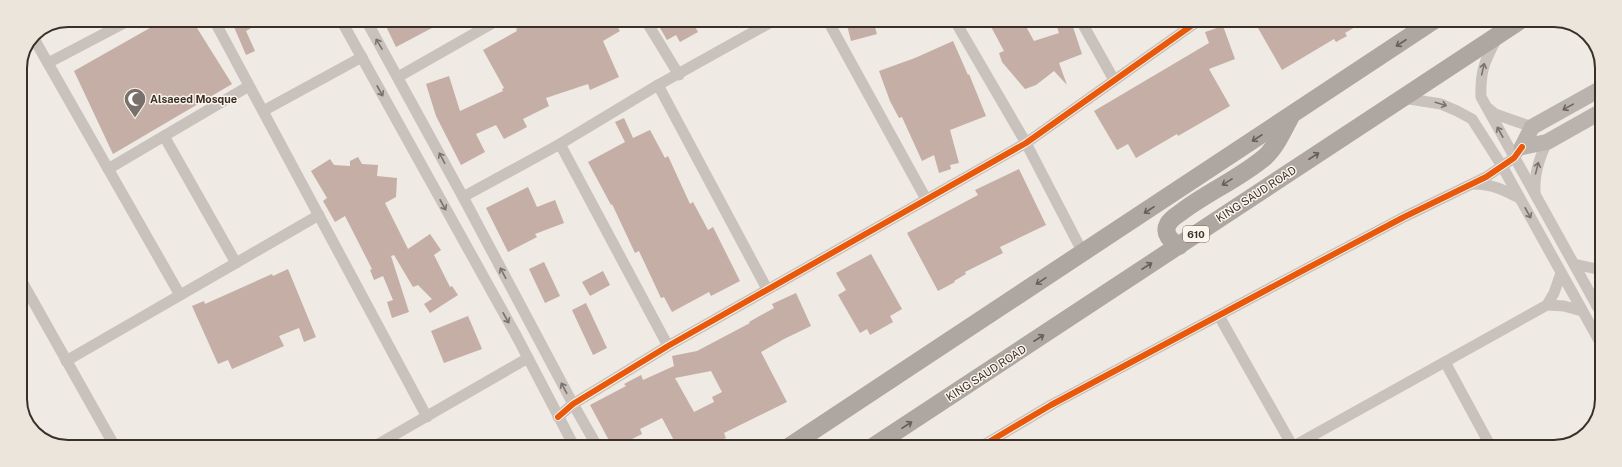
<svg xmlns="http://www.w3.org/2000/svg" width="1622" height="467" font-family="'Public Sans',sans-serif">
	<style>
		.building { fill: #c4aea5; fill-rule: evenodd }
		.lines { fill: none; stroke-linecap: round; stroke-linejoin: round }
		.street { stroke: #c9c2bc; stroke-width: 11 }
		.secondary { stroke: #b9b2ad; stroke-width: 16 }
		.primary { stroke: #aea7a1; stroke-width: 18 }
		.cycleway-casing { stroke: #fbf5ec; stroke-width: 8 }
		.cycleway { stroke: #e8590c; stroke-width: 6 }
		.oneway { stroke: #695f5a }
		.oneway2 { stroke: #7b716c }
		.oneway3 { stroke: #6d635e }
		.labels { text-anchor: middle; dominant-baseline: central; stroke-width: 3; stroke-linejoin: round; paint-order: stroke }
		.shield { fill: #fbf5ec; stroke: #756a64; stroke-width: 1 }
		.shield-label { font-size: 10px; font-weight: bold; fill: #3b2f2a }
		.poi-label { font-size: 11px; font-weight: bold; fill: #3b2f2a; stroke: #fbf5ec; text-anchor: start }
		.street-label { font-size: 11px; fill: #3b2f2a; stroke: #fbf5ec }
		.rim { fill: none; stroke: #3b2f2a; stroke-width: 2 }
	</style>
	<rect width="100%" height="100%" fill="#efeae4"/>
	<g class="building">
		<polygon points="164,20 192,20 232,84 113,154 74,71"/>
		<polygon points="231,20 265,20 246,31 255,51 246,55"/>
		<polygon points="383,20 447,20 396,47"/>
		<polygon points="535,20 614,21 620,31 603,41 619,77 590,90 588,84 546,98 549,106 523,119 527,127 504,139 496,125 476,134 485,152 461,165 436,116 426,84 449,76 460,111 503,91 502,89 504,88 483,50 517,31 516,29"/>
		<polygon points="656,21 692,21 698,32 680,42 676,35 667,40"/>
		<polygon points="846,21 873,21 877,34 851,41"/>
		<polygon points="988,21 1023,21 1034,41 1059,33 1055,21 1071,21 1082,54 1059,63 1067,85 1054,71 1036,85 1025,89 1002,62 999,53 1004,51"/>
		<polygon points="1254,21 1365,21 1345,33 1347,36 1336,42 1334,39 1282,70"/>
		<polygon points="1223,26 1235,59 1209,69 1230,106 1178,136 1177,134 1136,158 1128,144 1117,150 1094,111 1209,43 1205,32"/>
		<polygon points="953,41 968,75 969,74 986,116 950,130 959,163 950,165 951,169 939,173 934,155 922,161 902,117 899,118 890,101 879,71 915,58"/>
		<polygon points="624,118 633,138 650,130 665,158 668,156 690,204 693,202 708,230 713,227 740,281 711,296 709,292 672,312 664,297 661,298 639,251 635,253 612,204 611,205 588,162 625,142 615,122"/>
		<polygon points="358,157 362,164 378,165 377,176 397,178 396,197 385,203 408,249 430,234 441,250 434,255 450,287 452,286 458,295 430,313 424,304 432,299 418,285 413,287 394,255 391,256 409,312 392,318 387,302 393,300 383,276 374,280 370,270 372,269 345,216 335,222 323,201 327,198 311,171 330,159 334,165 350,166 350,161"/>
		<polygon points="1019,169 1046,225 1000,247 1003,253 965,272 966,274 954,281 955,282 938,291 907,233 978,195 975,190"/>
		<polygon points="528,187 537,207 555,200 564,223 535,234 537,237 508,252 486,208"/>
		<polygon points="871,254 902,309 890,316 893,322 870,335 867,329 860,333 838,295 846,290 836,273"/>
		<polygon points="544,262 560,296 545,303 529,269"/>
		<polygon points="288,269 316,337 304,342 299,328 279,336 284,346 232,369 228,360 218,364 192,306 204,301 205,304 272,274 273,276"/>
		<polygon points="603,271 610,285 590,296 582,282"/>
		<path d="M796,293L811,326L784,339L761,352L787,402L724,433L726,438L709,446H677L662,418L640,429L642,434L618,446H612L590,405L626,386L624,384L641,375L643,380L674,366L672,356L697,351L750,323L749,322L774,308L772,304ZM711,371L722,392L712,397L714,402L694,412L675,378Z"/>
		<polygon points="586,303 607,348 593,355 572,310"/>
		<polygon points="468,316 482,349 444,363 431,331"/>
	</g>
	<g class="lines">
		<g class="street">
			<polyline points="214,20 427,417"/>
			<polyline points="341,20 517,337 574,446"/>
			<polyline points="366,20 463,197 573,404 597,446"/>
			<polyline points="646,21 679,75"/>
			<polyline points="828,21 926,199"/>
			<polyline points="955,21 1026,143 1083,253"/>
			<polyline points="1081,21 1114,80"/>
			<polyline points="33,37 180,295"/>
			<path d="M1497,38C1485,60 1480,71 1481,97L1601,313"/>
			<polyline points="48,63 130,20"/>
			<polyline points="398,77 498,20"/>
			<polyline points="658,85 767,289"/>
			<polyline points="1403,98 1441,104 1457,111 1472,119 1502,166 1601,344"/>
			<polyline points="1489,109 1495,114 1532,127"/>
			<polyline points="263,111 362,57"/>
			<polyline points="164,136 236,263"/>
			<polyline points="560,144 668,346"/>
			<polyline points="108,169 249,86"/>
			<path d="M1474,184C1492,184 1504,190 1519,198"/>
			<path d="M1535,193C1534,174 1539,159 1547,142"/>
			<polyline points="463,197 560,144 658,85 773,21"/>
			<polyline points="1574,264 1601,270"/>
			<polyline points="20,278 114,445"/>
			<polyline points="1547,305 1564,306 1582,311"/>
			<polyline points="1596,305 1601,289"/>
			<polyline points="1219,316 1293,447"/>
			<polyline points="66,361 319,215"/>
			<polyline points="1445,362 1491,447"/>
			<polyline points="558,417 573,404 668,346 1026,143 1198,21"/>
			<polyline points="375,446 528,358"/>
			<polyline points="982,446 1051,405 1302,271 1404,217 1486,177 1514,158 1522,147"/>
			<polyline points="1292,447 1547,305 1554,293 1561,273"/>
		</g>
		<g class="secondary">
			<polyline points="1522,147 1532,127 1602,88"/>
			<polyline points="1522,147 1547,142 1602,111"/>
		</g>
		<g class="primary">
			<path d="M1179,246C1171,242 1163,233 1168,224C1171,218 1179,214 1184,210C1210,191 1240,178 1265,157C1276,147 1283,131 1290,118"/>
			<polyline points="790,446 1433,21"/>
			<polyline points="874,446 1518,22"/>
		</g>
		<g class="cycleway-casing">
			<g id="cycleway">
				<polyline points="558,417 573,404 668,346 1026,143 1198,21"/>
				<polyline points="982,446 1051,405 1302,271 1404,217 1486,177 1514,158 1522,147"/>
			</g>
		</g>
		<use href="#cycleway" class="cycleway"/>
	</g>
	<defs><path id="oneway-shaft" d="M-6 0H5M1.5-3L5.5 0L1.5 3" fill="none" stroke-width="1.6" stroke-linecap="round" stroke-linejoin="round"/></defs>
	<g class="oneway">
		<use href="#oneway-shaft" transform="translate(1401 43) rotate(147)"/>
		<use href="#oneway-shaft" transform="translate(1257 138) rotate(147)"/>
		<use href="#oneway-shaft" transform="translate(1314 156) rotate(-33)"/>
		<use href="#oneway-shaft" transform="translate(1227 182) rotate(148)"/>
		<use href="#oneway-shaft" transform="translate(1149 210) rotate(147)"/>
		<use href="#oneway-shaft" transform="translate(1147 266) rotate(-33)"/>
		<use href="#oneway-shaft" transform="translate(1041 281) rotate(146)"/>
		<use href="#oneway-shaft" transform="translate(1039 338) rotate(-33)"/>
		<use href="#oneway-shaft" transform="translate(907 425) rotate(-33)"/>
	</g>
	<g class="oneway2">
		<use href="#oneway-shaft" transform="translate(379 44) rotate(-120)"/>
		<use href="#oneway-shaft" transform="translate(1483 69) rotate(-77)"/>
		<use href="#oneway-shaft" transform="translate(380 91) rotate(61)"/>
		<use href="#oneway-shaft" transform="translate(1441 104) rotate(17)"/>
		<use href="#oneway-shaft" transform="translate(1500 132) rotate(-119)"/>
		<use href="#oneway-shaft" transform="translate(442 158) rotate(-118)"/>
		<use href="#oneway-shaft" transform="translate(1537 168) rotate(-76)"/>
		<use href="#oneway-shaft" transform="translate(443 205) rotate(61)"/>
		<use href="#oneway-shaft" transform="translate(1528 213) rotate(61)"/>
		<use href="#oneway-shaft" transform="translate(503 273) rotate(-118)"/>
		<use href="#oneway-shaft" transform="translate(506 318) rotate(61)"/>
		<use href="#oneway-shaft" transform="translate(564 388) rotate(-118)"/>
	</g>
	<use class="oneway3" href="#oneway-shaft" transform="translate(1568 107) rotate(151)"/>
	<defs>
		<g id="mosque-pin" transform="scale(1.15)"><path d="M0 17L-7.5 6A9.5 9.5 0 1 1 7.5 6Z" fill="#7a706b" stroke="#fbf5ec"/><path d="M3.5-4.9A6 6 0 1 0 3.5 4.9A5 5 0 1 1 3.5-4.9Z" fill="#fff"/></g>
	</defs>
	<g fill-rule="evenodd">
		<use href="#mosque-pin" x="135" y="99"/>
	</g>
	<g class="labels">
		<rect class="shield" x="1183" y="226" width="26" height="16" rx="3"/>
		<g class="shield-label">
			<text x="1196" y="234">610</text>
		</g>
		<g class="poi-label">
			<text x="150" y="99">Alsaeed Mosque</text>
		</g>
		<g class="street-label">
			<text transform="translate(1256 194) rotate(-33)">KING SAUD ROAD</text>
			<text transform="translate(986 373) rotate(-33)">KING SAUD ROAD</text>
		</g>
	</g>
	<path d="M0 0H1622V467H0ZM68 27H1554A41 41 0 0 1 1595 68V399A41 41 0 0 1 1554 440H68A41 41 0 0 1 27 399V68A41 41 0 0 1 68 27Z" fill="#ece5dc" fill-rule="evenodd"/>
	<path class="rim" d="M68 27H1554A41 41 0 0 1 1595 68V399A41 41 0 0 1 1554 440H68A41 41 0 0 1 27 399V68A41 41 0 0 1 68 27Z"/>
</svg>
